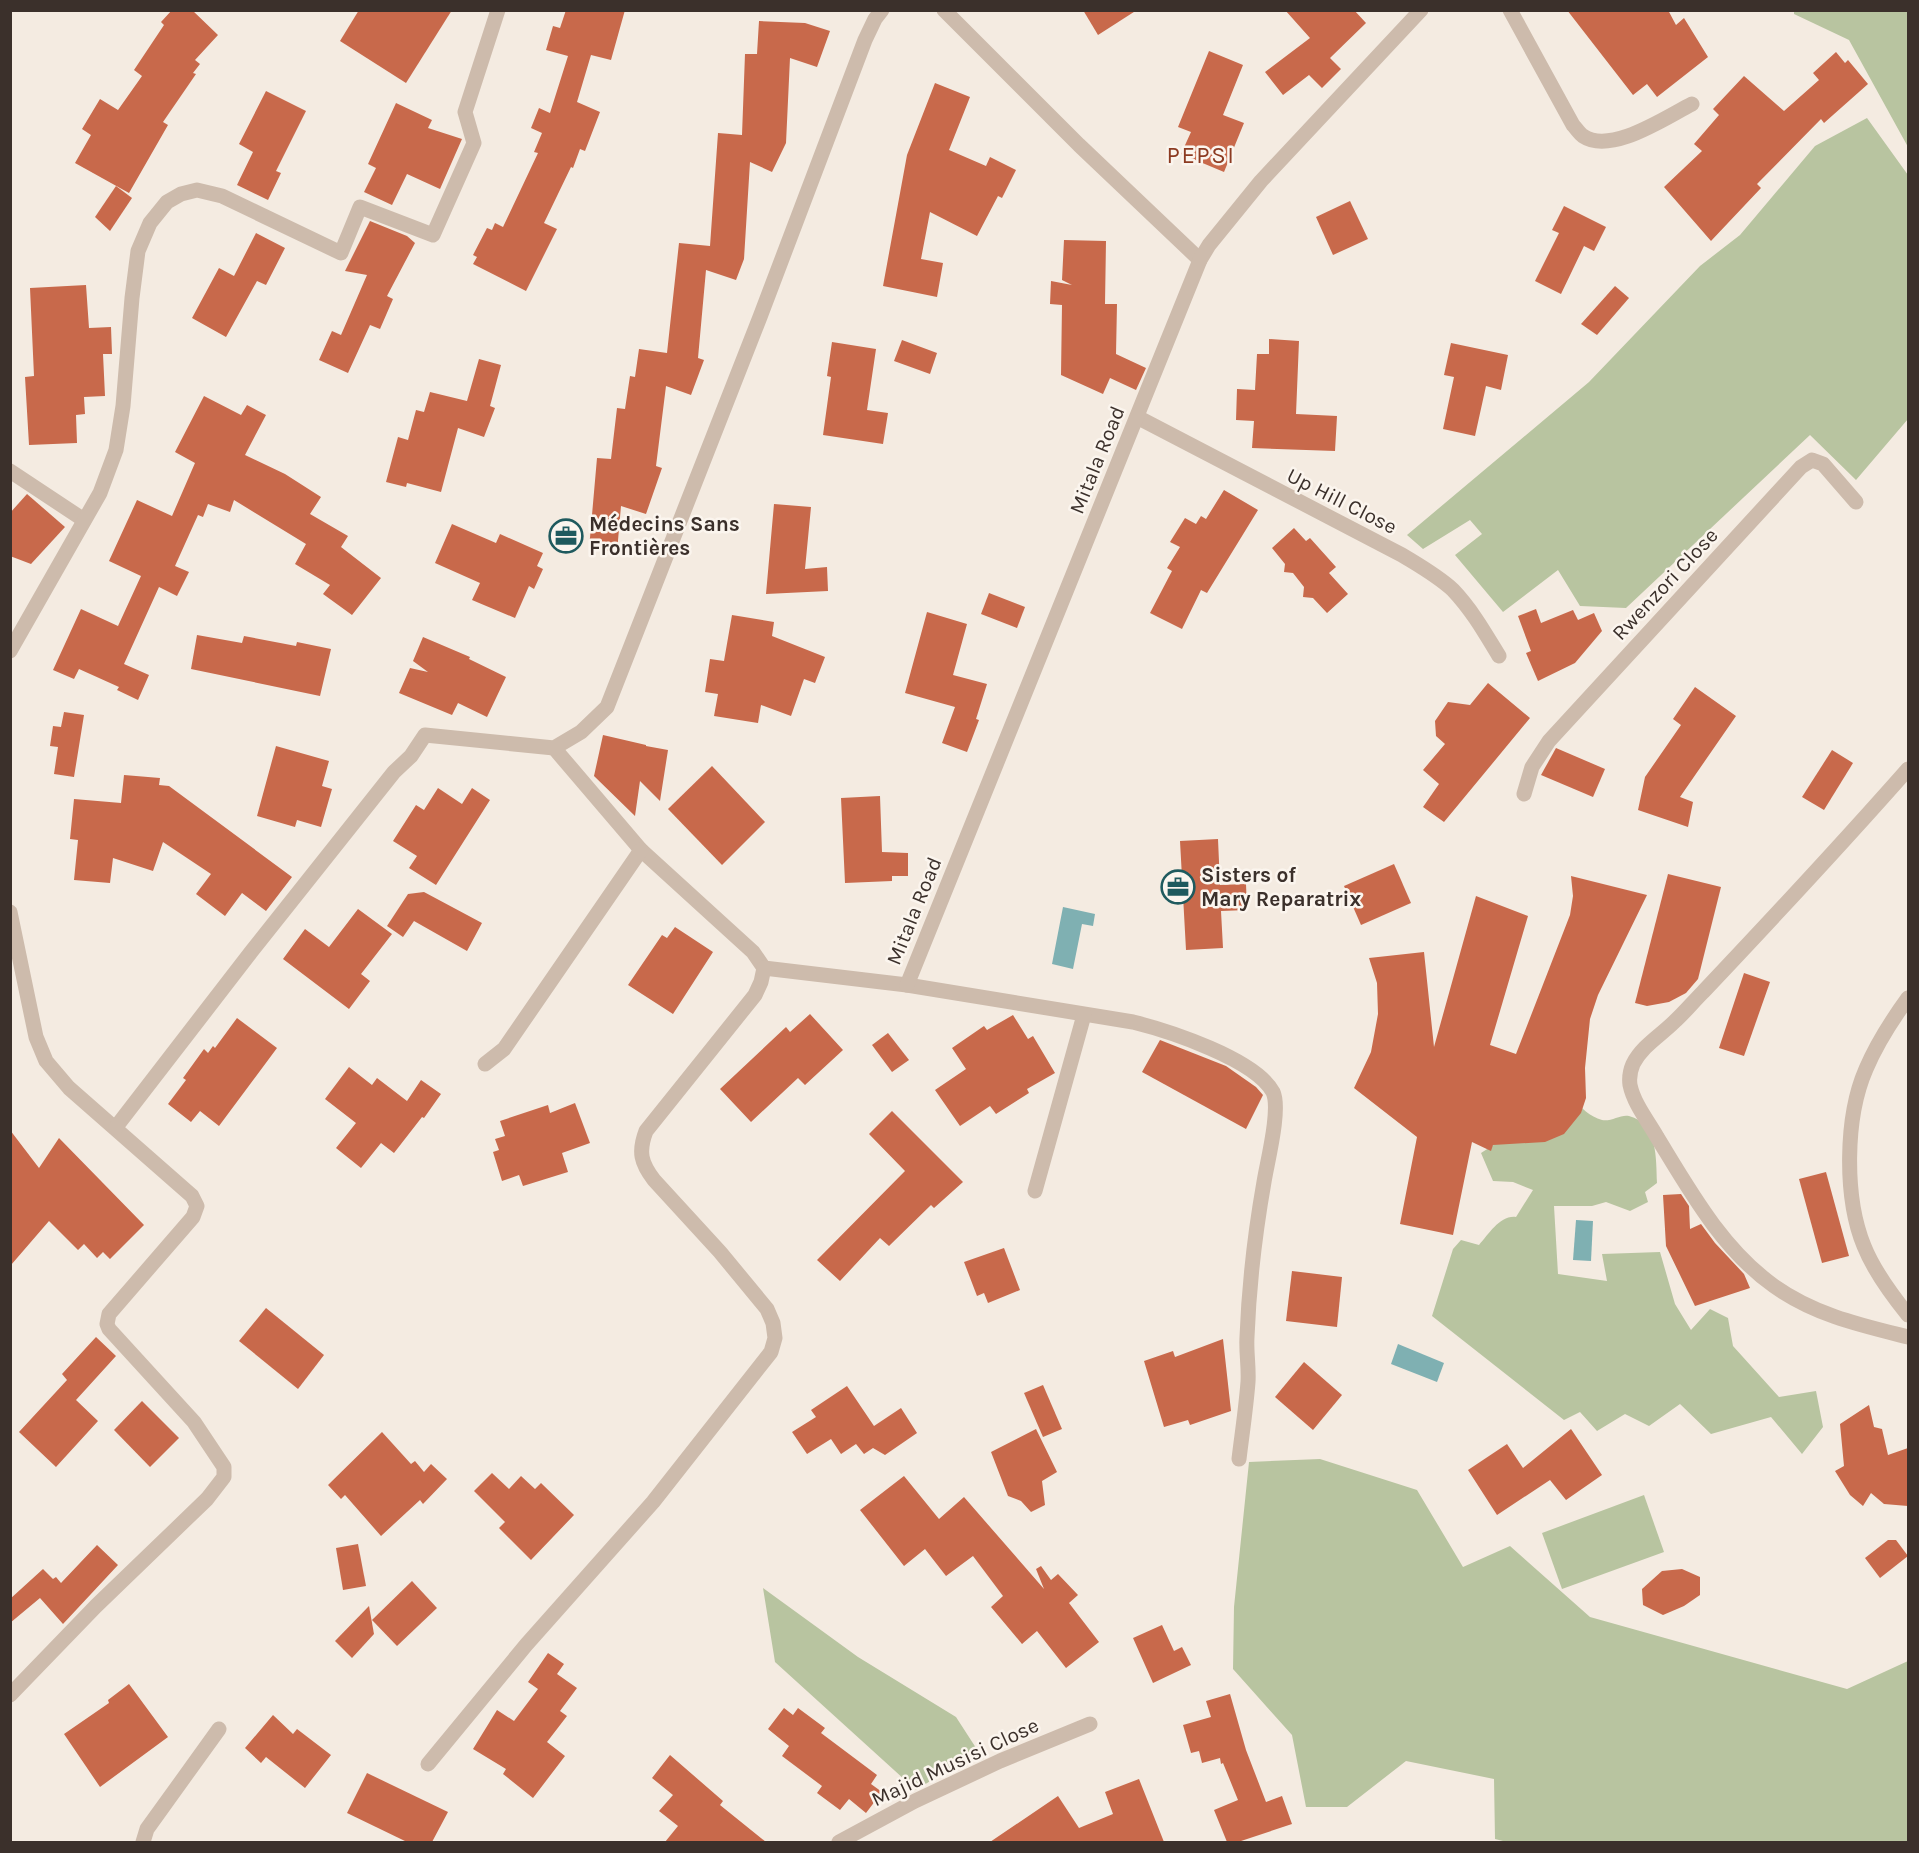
<svg xmlns="http://www.w3.org/2000/svg" width="1919" height="1853" font-family="Karla,sans-serif">
	<style>
		.green { fill: #b8c4a0 }
		.water { fill: #7fb0b2 }
		.building { fill: #c8694b }
		.lines { fill: none; stroke-linecap: round; stroke-linejoin: round }
		.street { stroke: #cdbbac; stroke-width: 15 }
		.labels { text-anchor: middle; dominant-baseline: central; stroke-width: 5; stroke-linejoin: round; paint-order: stroke }
		.street-label { font-size: 21px; fill: #3b302b; stroke: #fbf5ee }
		.poi-label { font-size: 21px; font-weight: bold; fill: #3b302b; stroke: #fbf5ee; text-anchor: start }
		.quarter-label { font-size: 24px; letter-spacing: 1.5px; fill: #8c3b22; stroke: #fbf5ee }
	</style>
	<rect width="100%" height="100%" fill="#f4ebe1"/>
	<g class="green">
		<polygon points="1794,10 1908,11 1908,147 1849,40 1794,14"/>
		<polygon points="1867,118 1908,175 1908,419 1856,480 1810,435 1626,608 1580,606 1558,570 1503,612 1455,555 1482,534 1470,520 1423,549 1407,535 1589,382 1700,266 1740,235 1815,146"/>
		<path d="M1572,1099C1581,1107 1590,1117 1602,1120C1611,1122 1621,1114 1629,1116C1658,1123 1656,1159 1657,1183L1645,1192L1648,1202L1630,1211L1606,1202L1592,1206H1554L1558,1274L1607,1281L1602,1254L1660,1252L1675,1304L1691,1330L1710,1309L1728,1318L1733,1346L1779,1397L1816,1391L1823,1427L1802,1454L1771,1417L1711,1434L1680,1404L1649,1426L1625,1414L1597,1431L1580,1412L1564,1420L1432,1316L1453,1249L1461,1240L1479,1245C1489,1234 1500,1215 1516,1217L1533,1190L1513,1182L1493,1181L1481,1153L1523,1126Z"/>
		<polygon points="1320,1459 1417,1490 1463,1567 1510,1546 1590,1617 1847,1689 1908,1661 1908,1842 1507,1842 1495,1839 1494,1779 1406,1761 1347,1807 1306,1807 1292,1735 1233,1669 1234,1607 1249,1462"/>
		<polygon points="1644,1495 1664,1552 1562,1589 1542,1533"/>
		<polygon points="763,1588 858,1657 956,1717 978,1751 916,1790 775,1662"/>
	</g>
	<g class="water">
		<polygon points="1063,907 1095,914 1093,926 1082,924 1073,969 1052,964"/>
		<polygon points="1576,1220 1593,1221 1591,1261 1573,1260"/>
		<polygon points="1398,1344 1444,1363 1437,1382 1391,1364"/>
	</g>
	<g class="building">
		<polygon points="172,10 192,10 218,35 195,60 200,64 193,73 196,74 163,122 168,125 129,193 75,163 91,135 82,129 100,99 118,110 142,76 134,70 164,25 161,22"/>
		<polygon points="359,10 452,10 406,83 340,41"/>
		<polygon points="566,10 625,10 611,60 591,55 577,102 600,112 585,151 580,149 573,168 571,167 544,223 557,229 526,291 473,264 477,257 473,255 487,228 492,230 495,223 503,227 538,153 534,152 542,133 531,128 539,108 550,113 568,56 546,50 553,26 560,28"/>
		<polygon points="1083,10 1137,10 1098,35"/>
		<polygon points="1285,10 1354,10 1366,23 1330,58 1341,69 1322,88 1309,75 1283,95 1265,72 1310,38"/>
		<polygon points="1567,10 1668,10 1676,25 1684,18 1708,57 1657,97 1647,84 1633,95"/>
		<polygon points="759,21 805,23 830,31 817,67 790,58 786,143 772,172 750,162 744,259 736,280 706,270 698,358 704,360 691,395 666,386 656,466 662,468 646,514 621,506 617,552 589,549 597,458 611,459 617,408 625,409 630,376 635,377 639,349 667,353 679,243 710,246 718,133 742,135 745,54 757,54"/>
		<polygon points="1209,51 1243,65 1223,115 1244,123 1224,172 1181,154 1191,132 1178,127"/>
		<polygon points="1836,52 1845,63 1848,60 1868,84 1824,123 1821,119 1757,184 1761,188 1711,241 1664,187 1702,151 1694,144 1719,115 1713,109 1744,76 1784,111 1819,80 1813,73"/>
		<polygon points="935,83 970,97 949,150 986,166 990,157 1016,170 1002,198 998,196 977,236 930,212 921,259 943,263 937,297 883,286 907,155"/>
		<polygon points="266,91 306,111 276,171 281,173 268,200 237,185 253,152 239,144"/>
		<polygon points="396,103 432,120 428,128 462,139 440,189 407,174 392,205 364,192 376,168 368,164"/>
		<polygon points="116,186 132,198 110,231 95,217"/>
		<polygon points="1350,201 1368,239 1333,255 1316,217"/>
		<polygon points="1564,206 1606,227 1594,251 1584,246 1561,294 1535,281 1559,233 1552,230"/>
		<polygon points="370,221 407,236 415,243 387,296 393,299 380,329 370,325 348,373 319,360 332,331 341,335 367,275 345,271"/>
		<polygon points="256,233 285,248 266,285 257,281 226,337 192,318 219,268 234,276"/>
		<polygon points="1064,240 1106,241 1105,304 1117,304 1116,354 1146,368 1136,390 1110,378 1103,394 1061,375 1062,305 1050,304 1051,281 1072,285 1062,280"/>
		<polygon points="86,285 89,328 111,327 112,354 103,354 105,396 84,397 85,414 76,415 77,443 29,445 25,377 34,376 30,288"/>
		<polygon points="1615,286 1629,298 1597,335 1581,324"/>
		<polygon points="1269,339 1299,341 1296,414 1337,416 1335,451 1252,448 1254,421 1236,420 1237,389 1255,390 1257,354 1269,354"/>
		<polygon points="902,340 937,353 930,374 894,361"/>
		<polygon points="832,342 876,349 867,410 888,413 883,444 823,435 831,377 827,376"/>
		<polygon points="1451,343 1508,355 1501,390 1486,386 1475,436 1443,429 1454,377 1444,375"/>
		<polygon points="479,359 501,365 490,406 495,408 484,437 458,428 441,492 407,483 406,487 386,482 398,437 408,440 416,410 424,412 430,392 467,401"/>
		<polygon points="204,396 241,415 247,405 266,415 245,455 285,474 321,497 310,514 348,536 341,547 381,578 352,615 323,594 330,585 295,564 306,544 234,500 230,512 208,504 203,517 198,515 175,566 189,572 177,596 159,587 124,664 149,675 138,700 117,690 119,687 79,669 74,679 53,670 81,609 118,626 141,576 109,561 137,500 172,516 195,463 175,452"/>
		<polygon points="1224,490 1258,510 1207,593 1201,590 1182,629 1150,613 1172,571 1167,568 1180,547 1170,542 1185,518 1196,524 1201,516 1206,519"/>
		<polygon points="27,494 65,527 31,564 10,556 10,513"/>
		<polygon points="774,504 811,507 805,569 827,567 828,591 766,594"/>
		<polygon points="452,524 496,543 500,534 543,553 537,566 543,569 534,589 529,586 515,618 472,600 480,583 435,563"/>
		<polygon points="1294,528 1306,541 1310,538 1336,567 1329,573 1348,594 1327,613 1313,598 1303,597 1304,587 1293,573 1284,572 1285,564 1272,548"/>
		<polygon points="989,593 1025,607 1017,628 981,614"/>
		<polygon points="1536,609 1541,623 1573,610 1578,620 1594,613 1602,631 1575,663 1538,681 1526,653 1531,651 1518,616"/>
		<polygon points="927,612 967,624 953,675 987,684 976,719 979,720 967,752 942,743 955,707 905,693"/>
		<polygon points="732,615 774,622 772,636 825,657 815,683 804,679 791,716 761,705 758,723 714,716 718,694 705,692 710,659 724,661"/>
		<polygon points="197,635 242,643 244,636 296,646 297,642 331,649 320,696 191,669"/>
		<polygon points="423,637 470,657 469,659 506,677 487,717 458,703 452,715 399,693 410,668 428,672 413,661"/>
		<polygon points="1488,683 1530,718 1444,822 1423,807 1439,784 1423,770 1445,744 1436,736 1435,721 1448,702 1470,705"/>
		<polygon points="1695,687 1736,716 1680,797 1693,802 1688,827 1638,810 1645,777 1681,725 1673,719"/>
		<polygon points="64,712 84,715 74,777 54,774 58,747 50,746 53,726 61,727"/>
		<polygon points="603,735 646,745 646,746 668,750 660,801 640,781 635,816 594,776"/>
		<polygon points="276,746 329,761 322,786 332,789 321,827 297,820 295,827 257,816"/>
		<polygon points="1556,748 1605,769 1593,797 1541,775"/>
		<polygon points="1832,750 1853,763 1824,810 1802,797"/>
		<polygon points="712,766 765,822 722,865 668,809"/>
		<polygon points="124,775 160,778 159,785 169,786 292,877 266,911 242,893 225,916 196,894 211,874 163,842 153,871 113,858 110,883 74,880 78,840 70,839 74,799 121,803"/>
		<polygon points="438,788 462,804 472,788 490,800 436,885 409,868 417,856 393,841 416,805 424,810"/>
		<polygon points="880,796 882,852 908,853 908,876 892,876 892,881 845,883 841,798"/>
		<polygon points="1218,839 1220,885 1246,884 1247,910 1221,911 1223,948 1186,950 1180,841"/>
		<polygon points="1394,864 1411,903 1361,925 1344,886"/>
		<polygon points="1668,874 1721,887 1698,979 1686,993 1669,1002 1647,1006 1635,1003"/>
		<polygon points="1571,876 1647,895 1598,995 1590,1019 1585,1068 1586,1098 1581,1113 1564,1134 1545,1142 1493,1145 1491,1151 1472,1142 1453,1235 1400,1224 1417,1137 1354,1088 1371,1052 1378,1014 1377,983 1369,958 1424,952 1434,1047 1476,896 1528,916 1490,1045 1516,1054 1570,915 1573,896"/>
		<polygon points="424,892 482,923 467,951 414,921 403,937 387,926 408,894"/>
		<polygon points="358,909 392,934 361,974 370,981 349,1009 283,959 305,929 329,947"/>
		<polygon points="675,927 713,952 673,1014 628,985 662,935 667,938"/>
		<polygon points="1744,973 1770,982 1744,1056 1719,1048"/>
		<polygon points="810,1014 843,1050 805,1085 798,1078 751,1122 720,1089 786,1027 790,1032"/>
		<polygon points="1013,1015 1028,1039 1033,1036 1055,1073 1027,1089 1029,1093 996,1114 990,1106 960,1126 935,1090 966,1069 952,1048 984,1026 987,1030"/>
		<polygon points="237,1018 277,1048 219,1126 200,1111 191,1122 168,1104 186,1080 183,1078 204,1049 208,1053 213,1046 215,1048"/>
		<polygon points="888,1033 909,1060 892,1072 872,1045"/>
		<polygon points="1160,1040 1226,1066 1256,1087 1263,1095 1246,1129 1142,1072"/>
		<polygon points="349,1067 372,1085 377,1078 407,1101 421,1080 441,1094 424,1118 422,1117 394,1153 381,1143 361,1168 336,1148 356,1123 325,1099"/>
		<polygon points="575,1103 590,1143 562,1153 568,1172 523,1186 519,1175 502,1181 493,1152 499,1150 495,1139 505,1136 500,1121 548,1105 550,1113"/>
		<polygon points="892,1111 963,1182 934,1208 931,1205 889,1246 880,1238 840,1281 817,1260 905,1171 869,1134"/>
		<polygon points="10,1130 39,1168 59,1138 144,1225 110,1259 103,1252 97,1258 84,1244 78,1250 49,1221 11,1265"/>
		<polygon points="1826,1172 1849,1256 1822,1263 1799,1179"/>
		<polygon points="1681,1194 1689,1206 1690,1229 1701,1224 1715,1243 1744,1274 1750,1288 1695,1306 1666,1246 1663,1195"/>
		<polygon points="1004,1248 1020,1290 988,1303 984,1293 977,1296 964,1262"/>
		<polygon points="1292,1271 1342,1277 1337,1327 1286,1321"/>
		<polygon points="266,1308 324,1355 298,1389 239,1341"/>
		<polygon points="96,1337 116,1356 76,1400 98,1421 56,1467 19,1432 67,1380 62,1374"/>
		<polygon points="1223,1339 1231,1411 1190,1425 1188,1420 1164,1427 1144,1361 1173,1351 1175,1357"/>
		<polygon points="1304,1362 1342,1395 1313,1430 1275,1397"/>
		<polygon points="1043,1385 1062,1429 1043,1437 1024,1393"/>
		<polygon points="847,1386 874,1426 901,1408 917,1433 885,1455 873,1448 864,1454 856,1444 841,1454 831,1439 807,1454 792,1432 816,1417 811,1410"/>
		<polygon points="142,1401 179,1438 150,1467 114,1430"/>
		<polygon points="1869,1405 1874,1427 1882,1429 1888,1455 1908,1448 1908,1506 1884,1504 1871,1493 1863,1506 1850,1495 1835,1471 1844,1466 1840,1424"/>
		<polygon points="1036,1429 1057,1472 1042,1481 1045,1505 1031,1512 1021,1501 1008,1496 991,1452"/>
		<polygon points="1571,1429 1602,1475 1566,1500 1550,1480 1497,1515 1468,1470 1507,1444 1523,1468"/>
		<polygon points="382,1432 411,1464 415,1461 424,1472 431,1464 447,1479 423,1504 420,1500 381,1536 345,1495 341,1499 328,1485"/>
		<polygon points="492,1473 509,1489 521,1476 535,1489 541,1483 574,1515 531,1560 499,1528 505,1522 474,1491"/>
		<polygon points="904,1476 939,1519 964,1497 1044,1589 1036,1569 1041,1566 1051,1580 1058,1574 1078,1595 1069,1603 1099,1642 1066,1668 1037,1631 1022,1644 991,1607 1003,1596 973,1556 946,1576 925,1549 904,1566 860,1510"/>
		<polygon points="1888,1540 1896,1540 1908,1556 1880,1578 1865,1558"/>
		<polygon points="358,1544 366,1586 343,1590 336,1548"/>
		<polygon points="97,1545 118,1565 63,1624 40,1598 10,1623 10,1599 43,1569 53,1579 56,1577 61,1583"/>
		<polygon points="1682,1569 1700,1577 1700,1595 1684,1606 1663,1615 1643,1605 1642,1589 1662,1571"/>
		<polygon points="412,1581 437,1608 397,1646 372,1620"/>
		<polygon points="369,1606 374,1634 352,1658 335,1641"/>
		<polygon points="1162,1625 1174,1651 1182,1647 1191,1665 1153,1683 1133,1638"/>
		<polygon points="548,1653 564,1664 557,1674 577,1688 560,1711 567,1716 547,1742 565,1756 533,1798 503,1774 506,1769 473,1749 497,1710 514,1721 538,1689 528,1682"/>
		<polygon points="129,1684 168,1737 100,1787 64,1734 109,1703 108,1700"/>
		<polygon points="1230,1694 1246,1750 1266,1802 1282,1796 1292,1824 1238,1842 1227,1842 1214,1810 1238,1800 1223,1763 1221,1764 1220,1758 1202,1763 1199,1751 1191,1753 1183,1725 1211,1717 1206,1701"/>
		<polygon points="784,1708 793,1715 798,1708 825,1728 821,1733 877,1775 871,1784 882,1792 866,1813 849,1799 840,1810 817,1793 822,1786 782,1756 789,1746 768,1729"/>
		<polygon points="273,1715 293,1734 297,1729 331,1755 305,1788 266,1757 261,1763 245,1748"/>
		<polygon points="670,1755 723,1801 720,1805 766,1842 665,1842 678,1826 659,1811 673,1795 652,1778"/>
		<polygon points="367,1773 448,1812 432,1842 407,1842 347,1813"/>
		<polygon points="1139,1779 1164,1842 990,1842 1058,1796 1079,1828 1113,1814 1105,1792"/>
	</g>
	<g class="lines">
		<g class="street">
			<polyline points="944,10 1079,145 1200,260"/>
			<path d="M1510,10L1573,125C1576,128 1579,133 1583,136C1611,155 1666,117 1692,104"/>
			<path d="M1137,417L1402,555C1420,566 1438,576 1453,590C1472,610 1485,633 1499,656"/>
			<polyline points="10,471 84,520"/>
			<polyline points="10,651 100,493 116,450 123,406 132,298 138,251 150,223 167,202 181,194 197,190 222,196 341,253 360,207 433,235 474,143 465,112 498,10"/>
			<path d="M554,748L641,850L753,952L764,968L907,985L1133,1022C1169,1031 1255,1059 1273,1092C1281,1109 1267,1163 1264,1182C1255,1233 1249,1285 1247,1337C1246,1352 1249,1367 1248,1382C1246,1408 1242,1434 1239,1459"/>
			<path d="M1908,769C1841,845 1772,919 1703,992C1693,1002 1684,1013 1674,1022C1661,1035 1642,1046 1633,1064C1630,1071 1629,1078 1630,1085C1634,1104 1648,1121 1657,1137C1690,1191 1722,1249 1774,1286C1815,1315 1860,1325 1908,1337"/>
			<polyline points="1524,794 1532,767 1549,741 1801,467 1812,460 1823,464 1856,502"/>
			<polyline points="10,912 36,1037 46,1061 69,1088 192,1196 197,1206 193,1217 109,1314 107,1324 109,1329 194,1422 224,1467 224,1477 207,1499 96,1606 10,1695"/>
			<polyline points="907,985 1200,260 1209,245 1261,181 1421,10"/>
			<path d="M1908,998C1892,1020 1877,1043 1866,1069C1845,1117 1844,1197 1864,1246C1874,1271 1891,1294 1908,1315"/>
			<polyline points="485,1064 504,1049 641,850"/>
			<polyline points="116,1127 251,952 394,772 411,756 425,735 554,748 581,732 607,707 760,317 865,40 875,19 882,10"/>
			<polyline points="1035,1191 1084,1015"/>
			<path d="M428,1764L526,1645L653,1502L771,1352L775,1338L773,1323L767,1309L720,1252L654,1180C641,1163 638,1152 646,1131L755,995L761,982L764,968"/>
			<polyline points="143,1842 147,1829 219,1729"/>
			<polyline points="839,1842 915,1801 1000,1761 1090,1724"/>
		</g>
	</g>
	<defs>
		<g id="office-ring" transform="scale(1.725)"><circle r="9.5" fill="#fbf5ee" stroke="#1f5a5e" stroke-width="1.5"/><path d="M-6-3h4V-5.5h4V-3h4V5H-6ZM-1-4.5V-3h2v-1.5ZM-6 0V1H6V0Z" fill="#1f5a5e"/></g>
	</defs>
	<g fill-rule="evenodd">
		<use href="#office-ring" x="566" y="536"/>
		<use href="#office-ring" x="1178" y="887"/>
	</g>
	<g class="labels">
		<g class="street-label">
			<text transform="translate(1097 460) rotate(-68)">Mitala Road</text>
			<text transform="translate(1342 501) rotate(27)">Up Hill Close</text>
			<text transform="translate(1665 584) rotate(-47)">Rwenzori Close</text>
			<text transform="translate(914 911) rotate(-68)">Mitala Road</text>
			<text transform="translate(955 1762) rotate(-25)">Majid Musisi Close</text>
		</g>
		<g class="poi-label">
			<text x="589" y="524">Médecins Sans<tspan x="589" dy="24">Frontières</tspan></text>
			<text x="1201" y="875">Sisters of<tspan x="1201" dy="24">Mary Reparatrix</tspan></text>
		</g>
		<g class="quarter-label">
			<text x="1201" y="155">PEPSI</text>
		</g>
	</g>
	<rect width="1919" height="1853" fill="none" stroke="#3b302b" stroke-width="24"/>
</svg>
